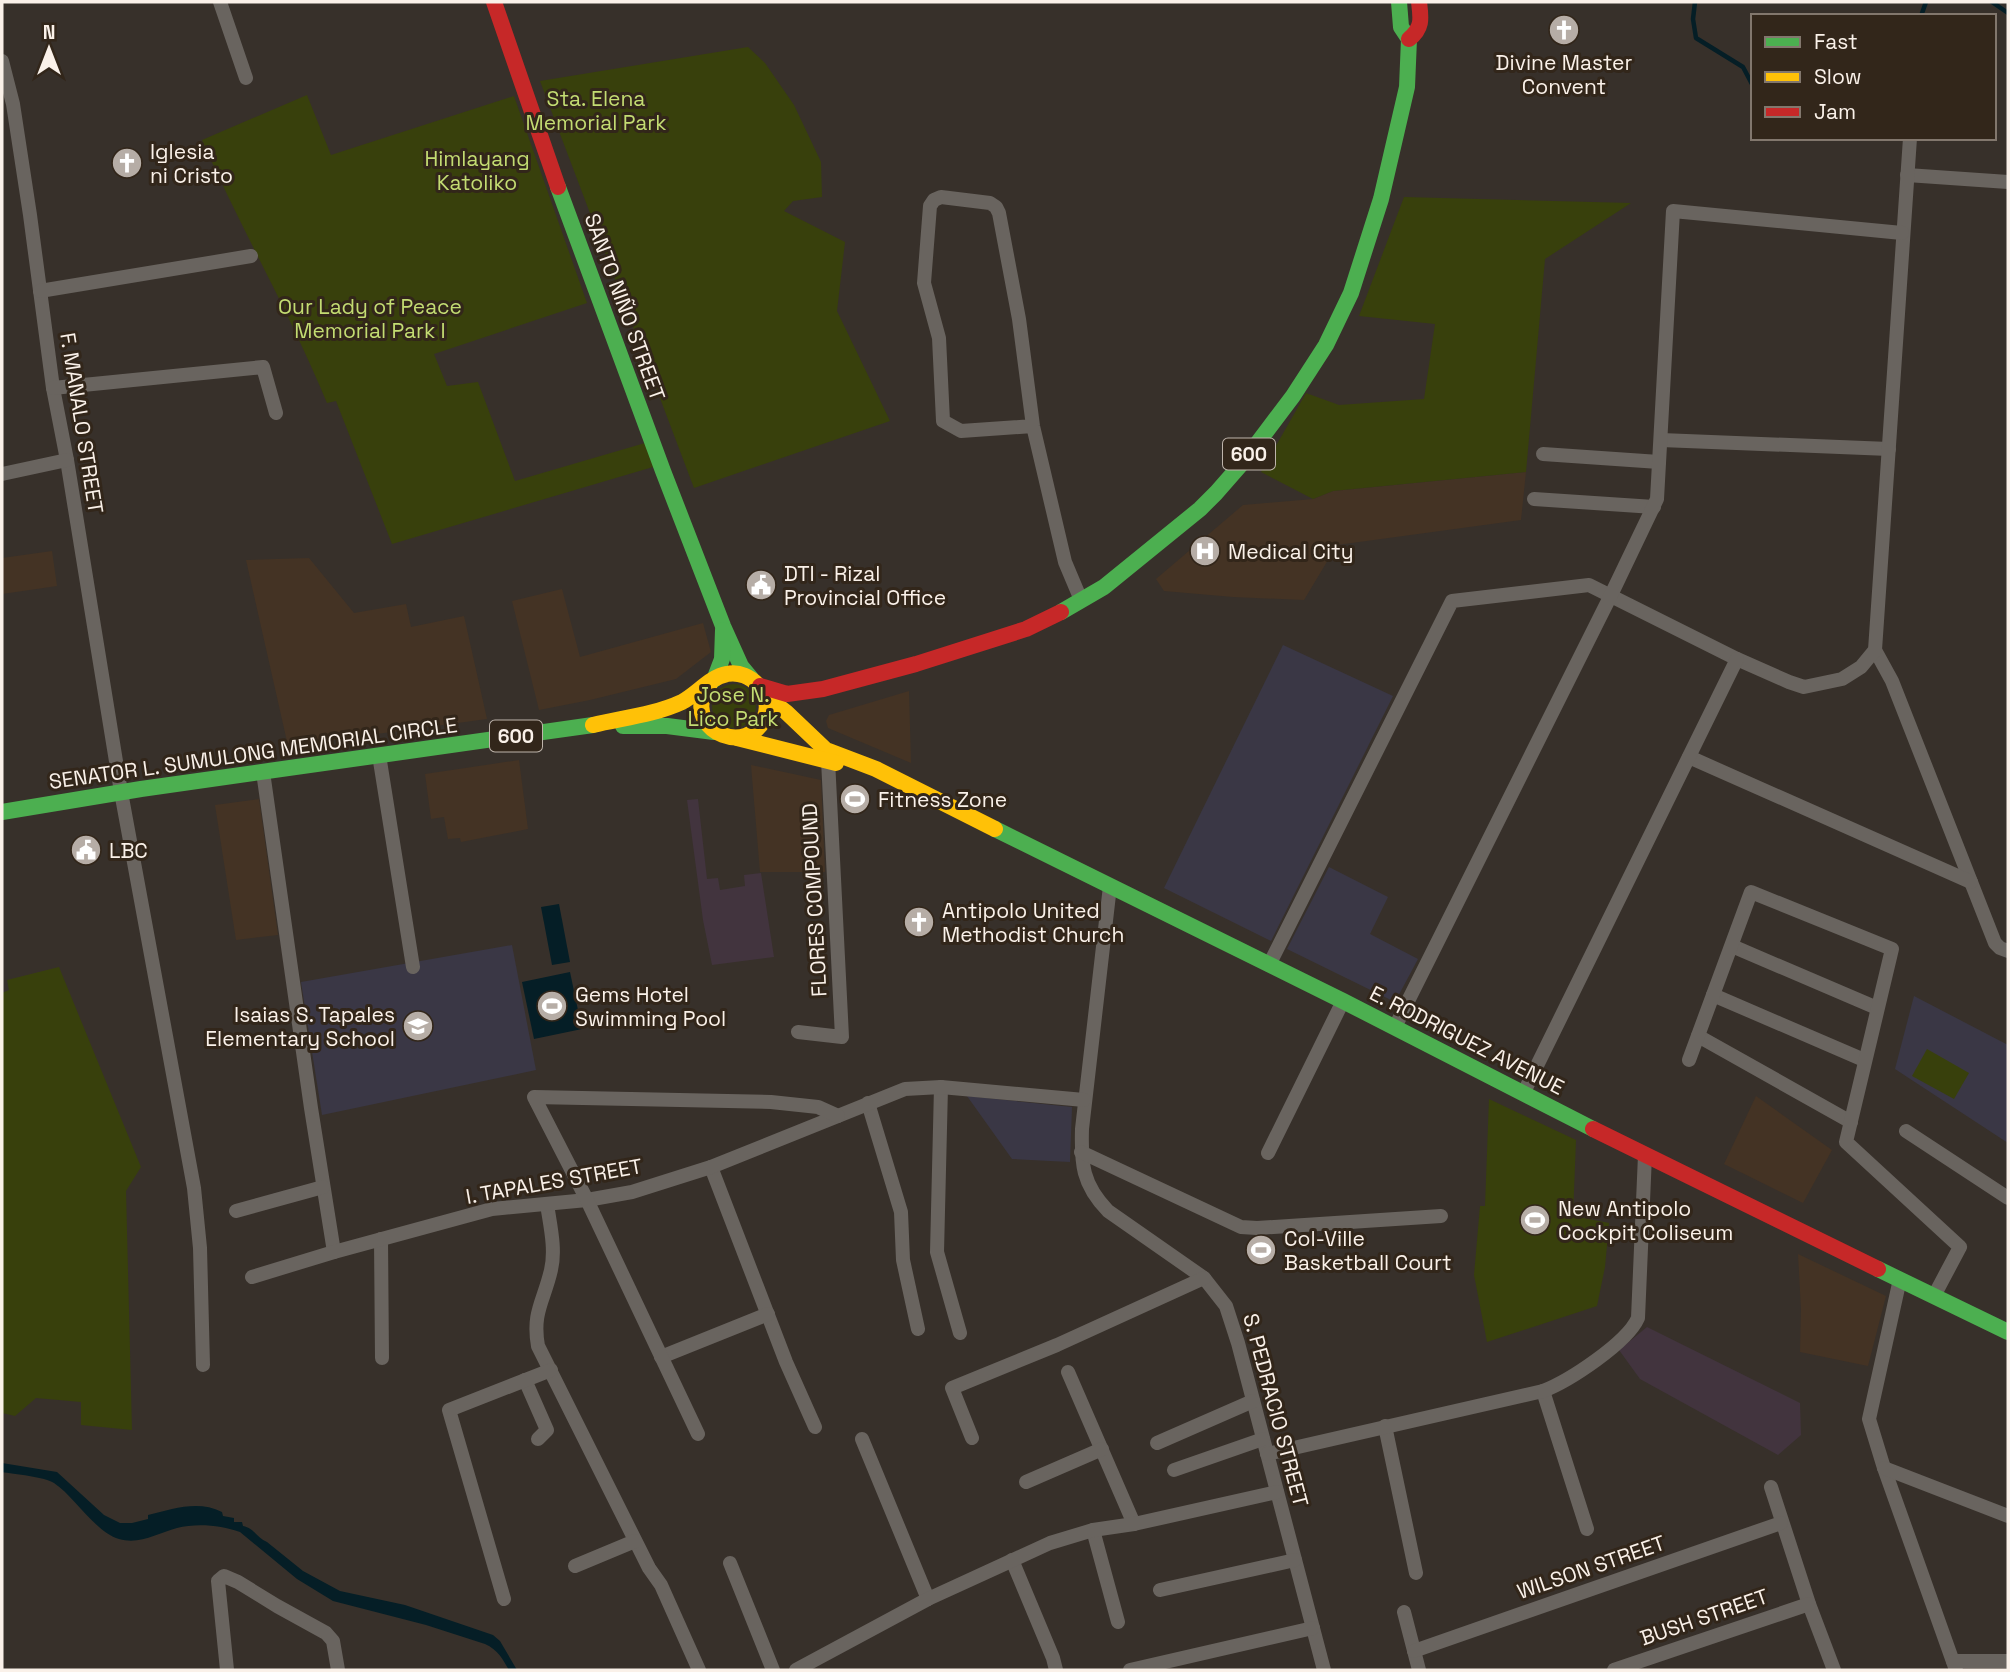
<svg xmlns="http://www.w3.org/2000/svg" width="2010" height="1672" font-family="'Space Grotesk',sans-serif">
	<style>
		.built { fill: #443324 }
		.industrial { fill: #42343e }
		.education { fill: #3a3745 }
		.green { fill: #38400c }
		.water { fill: #051e26 }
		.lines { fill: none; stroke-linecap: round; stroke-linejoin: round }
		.stream { stroke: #051e26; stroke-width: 4.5 }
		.street { stroke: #69645f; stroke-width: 14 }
		.fast { stroke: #4caf50; stroke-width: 16 }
		.slow { stroke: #ffc107; stroke-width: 16 }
		.jam { stroke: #c62828; stroke-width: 16 }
		.labels { text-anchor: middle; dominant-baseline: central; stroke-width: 6; stroke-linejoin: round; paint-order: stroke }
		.shield { fill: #32261a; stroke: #beb4ab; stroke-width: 2 }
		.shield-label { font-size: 19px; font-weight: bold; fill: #faf1e9 }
		.poi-label { font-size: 21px; fill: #faf1e9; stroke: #32261a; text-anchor: start }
		.park-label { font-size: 21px; fill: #c3dc72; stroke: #32261a }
		.street-label { font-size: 21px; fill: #faf1e9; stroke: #32261a }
	</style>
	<rect width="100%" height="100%" fill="#37302a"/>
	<g class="built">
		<polygon points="1526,472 1521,520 1337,545 1304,600 1233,597 1164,591 1156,579 1243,505 1313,499 1333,491"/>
		<polygon points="52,551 57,586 2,594 2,558"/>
		<polygon points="309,558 354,613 406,604 411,627 464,616 487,719 288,746 246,560"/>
		<polygon points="562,589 580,657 703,623 711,652 676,679 590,700 539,710 512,601"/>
		<polygon points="909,691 911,763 828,728 826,721 829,715"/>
		<polygon points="519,760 528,829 461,842 460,838 448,839 444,817 431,819 425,774"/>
		<polygon points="751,765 821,780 825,872 760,872"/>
		<polygon points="259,799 278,935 236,940 215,805"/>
		<polygon points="1756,1096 1832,1150 1803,1203 1724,1164"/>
		<polygon points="1798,1254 1886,1296 1868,1366 1800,1352 1801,1309"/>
	</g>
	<g class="industrial">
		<polygon points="698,799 707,879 718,878 720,890 745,886 744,875 761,873 774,957 712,965 703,920 687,800"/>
		<polygon points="1647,1327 1800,1403 1801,1435 1778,1455 1640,1379 1619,1350"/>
	</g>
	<g class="education">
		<polygon points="1283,645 1393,696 1271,941 1164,888"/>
		<polygon points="1329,867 1388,897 1370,934 1418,959 1395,1002 1287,949"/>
		<polygon points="512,945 536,1070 322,1115 301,982"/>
		<polygon points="1914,996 2008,1045 2008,1143 1895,1069"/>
		<polygon points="967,1096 1072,1107 1070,1162 1012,1159"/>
	</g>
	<g class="green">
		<polygon points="748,47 765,63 794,105 821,162 822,197 793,201 784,211 845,242 837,311 890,421 694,488 540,81"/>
		<path d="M307,95L331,155L514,96L587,303L434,354L447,386L478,382L515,481L645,443L653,467L392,544L336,401L327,403C290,313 241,229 202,140Z"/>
		<polygon points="1404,197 1631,203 1545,259 1526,472 1333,491 1313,499 1261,472 1306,393 1339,405 1424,399 1435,324 1359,316"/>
		<circle cx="734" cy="706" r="22"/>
		<polygon points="59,967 141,1167 126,1191 132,1430 81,1425 81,1402 36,1398 15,1416 2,1413 2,993 9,990 7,980"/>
		<polygon points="1927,1049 1969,1073 1954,1099 1912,1076"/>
		<polygon points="1489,1099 1576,1140 1573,1216 1609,1223 1605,1267 1597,1306 1487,1342 1474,1275 1480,1206 1485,1206"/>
	</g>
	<g class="water">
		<polygon points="559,904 570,962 552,965 541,907"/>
		<polygon points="570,972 582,1029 534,1039 522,982"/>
		<path d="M2,1463L57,1472L104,1515L120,1523H132L148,1519V1515C173,1509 198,1500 222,1512L223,1516L234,1518V1522H242L243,1526C254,1528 257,1538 267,1542L303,1571L340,1591L405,1605L493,1635L500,1641L517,1670H509C502,1658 498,1650 485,1644L426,1625L333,1601L297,1579L240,1532C221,1525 196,1523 177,1528C158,1533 140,1545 119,1539C95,1532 74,1496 54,1483C46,1477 13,1474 2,1472Z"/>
	</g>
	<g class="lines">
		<g class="stream">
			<polyline points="1695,2 1693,19 1696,38 1743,67 1753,86"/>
			<polyline points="1992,2 2008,13"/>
			<polyline points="1921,16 1926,2"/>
		</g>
		<g class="street">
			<polyline points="220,2 246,78"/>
			<polyline points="2,61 13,104 30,215 53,388 67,460 121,792 194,1188 200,1248 203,1365"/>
			<polyline points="1907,175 2008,182"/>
			<polyline points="40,291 251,256"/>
			<polyline points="53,388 263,367 276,413"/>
			<polyline points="1033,426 961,431 943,421 939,338 924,283 930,206 934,200 941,197 990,203 996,207 999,213 1019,319 1033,426 1065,562 1081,600"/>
			<polyline points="1661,440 1889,449"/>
			<polyline points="1543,454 1659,462"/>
			<polyline points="2,474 67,460"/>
			<polyline points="1534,499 1654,507"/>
			<polyline points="1875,650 1892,681 1995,943 2000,948 2008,951"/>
			<polyline points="379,755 413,967"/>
			<polyline points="1689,757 1971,882"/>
			<polyline points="263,772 311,1108 334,1252"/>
			<path d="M1110,886L1082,1129C1081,1164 1082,1184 1108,1211L1204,1278L1226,1306L1238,1343L1324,1670"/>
			<polyline points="1732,946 1877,1008"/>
			<polyline points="1269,965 1452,601 1589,585 1737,659 1789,682 1804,687 1842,679 1861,667 1875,650 1910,138"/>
			<polyline points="1713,995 1864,1060"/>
			<polyline points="1395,1027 1611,595 1657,499 1673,211 1902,233"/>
			<polyline points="798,1032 842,1037 828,760"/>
			<polyline points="1698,1036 1851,1122"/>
			<polyline points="1689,1060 1751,892 1892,949 1846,1142 1960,1247 1934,1296"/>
			<polyline points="941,1087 937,1252 960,1333"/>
			<polyline points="1524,1092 1737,659"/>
			<polyline points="868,1103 901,1212 903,1260 918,1329"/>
			<polyline points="1906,1131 2008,1198"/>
			<polyline points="1081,1152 1241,1227 1257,1228 1441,1216"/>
			<polyline points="1268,1153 1343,1001"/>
			<polyline points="711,1167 786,1362 815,1427"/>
			<path d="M547,1204C550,1225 556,1249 551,1270C544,1301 532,1312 538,1346L649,1568L661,1585L699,1670"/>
			<polyline points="236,1211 323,1187"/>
			<polyline points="381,1239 382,1358"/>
			<polyline points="252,1277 334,1252 492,1209 587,1200 632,1192 711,1167 905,1089 941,1087 1084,1100"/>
			<polyline points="1900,1279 1869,1419 1884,1468 1956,1670"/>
			<polyline points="661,1357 768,1314"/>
			<polyline points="1068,1372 1134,1524"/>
			<polyline points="525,1380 547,1430 538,1439"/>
			<polyline points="1543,1391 1587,1529"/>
			<polyline points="1385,1426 1416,1573"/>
			<polyline points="698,1434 587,1200 534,1097 771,1102 818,1107 838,1116"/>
			<polyline points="972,1438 952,1388 1057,1345 1204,1278"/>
			<polyline points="862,1439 928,1599"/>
			<polyline points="1157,1443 1253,1401"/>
			<path d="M1267,1454L1543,1391C1569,1381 1627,1343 1638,1318L1645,1155"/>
			<polyline points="1884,1468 2008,1516"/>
			<polyline points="1174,1470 1263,1439"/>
			<polyline points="1026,1482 1102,1449"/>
			<polyline points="1771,1487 1809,1604 1834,1670"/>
			<polyline points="1093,1530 1118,1622"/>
			<polyline points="1012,1560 1053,1658 1056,1670"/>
			<polyline points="730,1563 773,1670"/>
			<polyline points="575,1566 635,1541"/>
			<polyline points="1160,1590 1295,1560"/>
			<polyline points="504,1599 449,1410 551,1370"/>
			<polyline points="1404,1612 1419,1670"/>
			<polyline points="1414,1651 1781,1523"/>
			<polyline points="1953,1661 2008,1661"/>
			<polyline points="227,1670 218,1581 224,1576 238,1582 277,1606 326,1633 333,1641 338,1670"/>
			<polyline points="796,1670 928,1599 1050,1543 1093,1530 1134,1524 1277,1492"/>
			<polyline points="1130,1670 1313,1628"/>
			<polyline points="1614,1670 1809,1604"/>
		</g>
		<g class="fast">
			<polyline points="558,187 663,471 723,626 741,666 751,678"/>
			<polyline points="1061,612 1104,587 1200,509 1216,493 1244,461 1293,396 1326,345 1351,293 1381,199 1407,87 1409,39 1401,27 1399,2"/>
			<polyline points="714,680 722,659 723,630"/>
			<polyline points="623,726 667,726 714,732"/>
			<polyline points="2,812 141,789 593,725"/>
			<polyline points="995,829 1343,1001 1593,1129"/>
			<polyline points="1878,1269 2008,1332"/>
		</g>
		<g class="slow">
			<polyline points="765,696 786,712 826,750 876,769 995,829"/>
			<path d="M593,725C622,718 654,715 682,702C697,694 710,677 727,674C751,669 775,696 764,719C747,755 691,733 703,696C705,691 709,686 711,682"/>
			<polyline points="737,738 836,763"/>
		</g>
		<g class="jam">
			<polyline points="494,2 558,187"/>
			<path d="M1409,39C1423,28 1421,18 1419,2"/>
			<polyline points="760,686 787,694 823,689 916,664 1026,629 1061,612"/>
			<polyline points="1593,1129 1878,1269"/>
		</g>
	</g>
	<defs>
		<g id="church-disc" transform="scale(1.575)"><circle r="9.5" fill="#b6ada6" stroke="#32261a"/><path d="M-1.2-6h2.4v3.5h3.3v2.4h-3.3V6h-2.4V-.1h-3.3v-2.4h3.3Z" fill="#fff"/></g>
		<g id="hospital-disc" transform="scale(1.575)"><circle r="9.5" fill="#b6ada6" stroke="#32261a"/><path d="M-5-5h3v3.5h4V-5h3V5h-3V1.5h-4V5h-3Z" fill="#fff"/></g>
		<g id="civic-disc" transform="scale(1.575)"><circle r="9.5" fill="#b6ada6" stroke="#32261a"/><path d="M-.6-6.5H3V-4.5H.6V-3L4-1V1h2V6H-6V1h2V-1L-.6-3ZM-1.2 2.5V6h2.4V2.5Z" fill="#fff"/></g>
		<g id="stadium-disc" transform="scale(1.575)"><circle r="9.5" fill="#b6ada6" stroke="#32261a"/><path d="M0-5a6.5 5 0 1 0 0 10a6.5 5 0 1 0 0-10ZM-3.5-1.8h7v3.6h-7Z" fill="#fff"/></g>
		<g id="school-disc" transform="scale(1.575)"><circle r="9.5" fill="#b6ada6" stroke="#32261a"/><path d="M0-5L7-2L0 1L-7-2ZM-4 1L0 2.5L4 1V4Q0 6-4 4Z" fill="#fff"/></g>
	</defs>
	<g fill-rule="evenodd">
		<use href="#church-disc" x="1564" y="30"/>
		<use href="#church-disc" x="127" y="163"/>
		<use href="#hospital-disc" x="1205" y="551"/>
		<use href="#civic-disc" x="761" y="585"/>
		<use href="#stadium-disc" x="855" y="799"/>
		<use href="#civic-disc" x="86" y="850"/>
		<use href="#church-disc" x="919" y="922"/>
		<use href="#stadium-disc" x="552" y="1006"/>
		<use href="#school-disc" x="418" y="1026"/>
		<use href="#stadium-disc" x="1535" y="1220"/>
		<use href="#stadium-disc" x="1261" y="1250"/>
	</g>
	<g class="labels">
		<g class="shield">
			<rect x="1223" y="438.5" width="52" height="31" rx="5"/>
			<rect x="490" y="720.5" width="52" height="31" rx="5"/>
		</g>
		<g class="shield-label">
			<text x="1249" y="454">600</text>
			<text x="516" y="736">600</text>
		</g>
		<g class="poi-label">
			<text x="1564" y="62" text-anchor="middle">Divine Master<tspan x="1564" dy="24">Convent</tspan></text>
			<text x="150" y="151">Iglesia<tspan x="150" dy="24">ni Cristo</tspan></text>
			<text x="1228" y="551">Medical City</text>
			<text x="784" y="573">DTI - Rizal<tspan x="784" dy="24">Provincial Office</tspan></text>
			<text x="878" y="799">Fitness Zone</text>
			<text x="109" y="850">LBC</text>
			<text x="942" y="910">Antipolo United<tspan x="942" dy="24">Methodist Church</tspan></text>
			<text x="575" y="994">Gems Hotel<tspan x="575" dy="24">Swimming Pool</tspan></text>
			<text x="395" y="1014" text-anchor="end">Isaias S. Tapales<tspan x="395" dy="24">Elementary School</tspan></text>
			<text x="1558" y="1208">New Antipolo<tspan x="1558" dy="24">Cockpit Coliseum</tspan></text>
			<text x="1284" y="1238">Col-Ville<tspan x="1284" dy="24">Basketball Court</tspan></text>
		</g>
		<g class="park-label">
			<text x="596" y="98">Sta. Elena<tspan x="596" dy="24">Memorial Park</tspan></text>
			<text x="477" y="158">Himlayang<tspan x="477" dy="24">Katoliko</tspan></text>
			<text x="370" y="306">Our Lady of Peace<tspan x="370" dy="24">Memorial Park I</tspan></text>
			<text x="733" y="694">Jose N.<tspan x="733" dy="24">Lico Park</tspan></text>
		</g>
		<g class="street-label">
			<text transform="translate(625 307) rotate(70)">SANTO NIÑO STREET</text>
			<text transform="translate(82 423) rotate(81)">F. MANALO STREET</text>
			<text transform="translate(253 753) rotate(-8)">SENATOR L. SUMULONG MEMORIAL CIRCLE</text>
			<text transform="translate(814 900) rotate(-93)">FLORES COMPOUND</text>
			<text transform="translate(1467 1040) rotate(27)">E. RODRIGUEZ AVENUE</text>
			<text transform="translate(554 1181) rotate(-10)">I. TAPALES STREET</text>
			<text transform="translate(1276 1410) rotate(75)">S. PEDRACIO STREET</text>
			<text transform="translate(1591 1567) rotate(-19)">WILSON STREET</text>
			<text transform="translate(1704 1617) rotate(-19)">BUSH STREET</text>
		</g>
	</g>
	<rect width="2010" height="1672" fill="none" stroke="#faf1e9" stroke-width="7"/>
	<rect x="1751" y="14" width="245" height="126" fill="#32261a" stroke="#82776d" stroke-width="2"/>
	<rect x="1765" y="37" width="35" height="10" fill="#4caf50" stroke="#82776d" stroke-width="2"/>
	<text x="1814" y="49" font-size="21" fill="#faf1e9">Fast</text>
	<rect x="1765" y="72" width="35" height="10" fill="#ffc107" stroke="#82776d" stroke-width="2"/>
	<text x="1814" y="84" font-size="21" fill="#faf1e9">Slow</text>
	<rect x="1765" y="107" width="35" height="10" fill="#c62828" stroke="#82776d" stroke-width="2"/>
	<text x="1814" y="119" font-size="21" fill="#faf1e9">Jam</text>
	<g transform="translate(49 49)" stroke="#32261a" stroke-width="5" paint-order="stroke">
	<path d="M0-5L12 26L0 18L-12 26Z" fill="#faf1e9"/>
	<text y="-10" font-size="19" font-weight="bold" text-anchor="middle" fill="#faf1e9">N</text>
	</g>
</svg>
